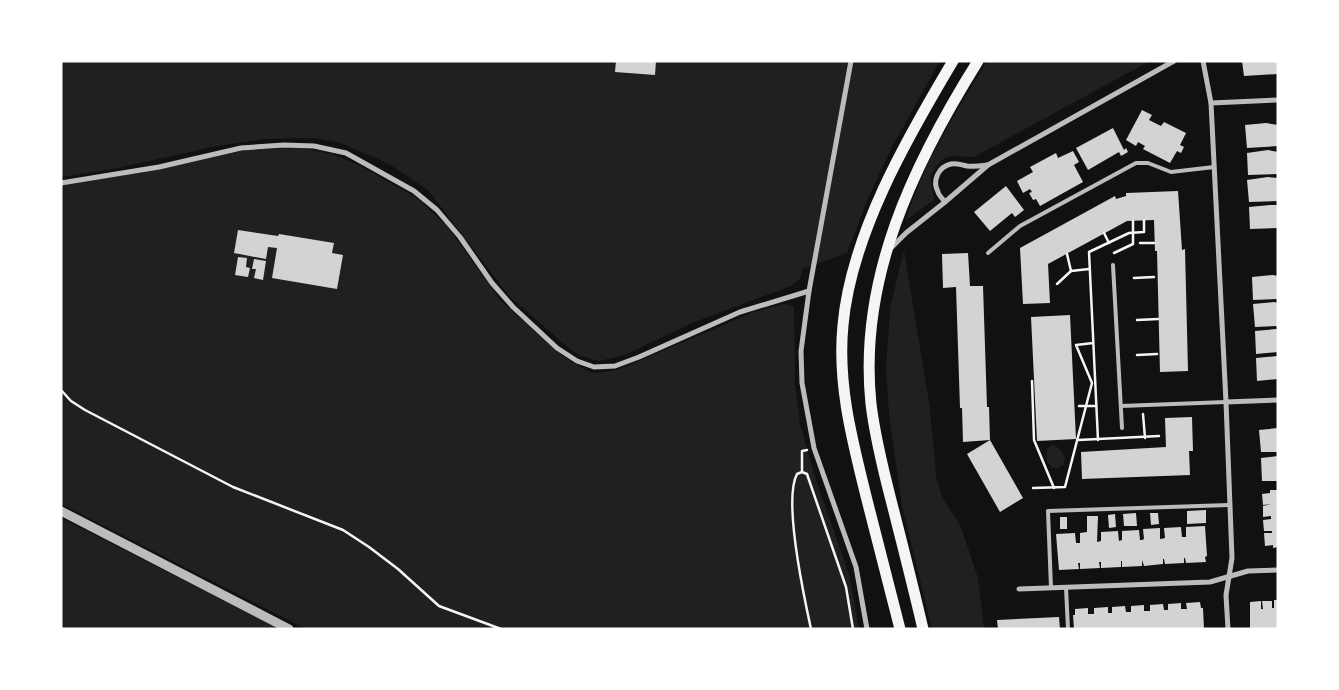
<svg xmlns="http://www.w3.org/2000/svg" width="1339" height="690" font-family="'Work Sans',sans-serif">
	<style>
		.green { fill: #202020 }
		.building { fill: #d3d3d3 }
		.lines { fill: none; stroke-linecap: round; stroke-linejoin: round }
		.path { stroke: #f5f5f5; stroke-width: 2.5 }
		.service { stroke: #bcbcbc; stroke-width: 4 }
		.minor { stroke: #bcbcbc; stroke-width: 5 }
		.tertiary { stroke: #bcbcbc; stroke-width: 9 }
		.primary { stroke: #f5f5f5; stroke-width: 11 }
	</style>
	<rect width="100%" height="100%" fill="#111"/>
	<g class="green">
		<polygon points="61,61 940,61 892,147 869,196 847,253 803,269 800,279 791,286 692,323 625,355 599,361 581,356 570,349 509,296 428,190 389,164 341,143 313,138 265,139 217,146 113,169 61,177"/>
		<path d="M987,61H1150L974,157C948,156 944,152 930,176L934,200L906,220C923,163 956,112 987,61Z"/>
		<polygon points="301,148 332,154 361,166 418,199 447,226 500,300 560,354 587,371 597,373 617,370 754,312 784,304 794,306 795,382 800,424 815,477 849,574 859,629 306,629 61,504 61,185 125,175 252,149"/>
		<polygon points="904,250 930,409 936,476 942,497 961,527 978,578 984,629 932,629 902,506 889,415 886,370 890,308"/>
		<path d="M1053,445C1061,448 1066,455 1064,464L1059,468H1052L1047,461V449Z"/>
		<polygon points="61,518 281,629 61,629"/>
	</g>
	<g class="building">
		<polygon points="616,61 656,61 655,75 615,72"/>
		<polygon points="1242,61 1278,61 1278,74 1244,76"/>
		<polygon points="1142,110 1152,115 1149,120 1161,126 1164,122 1186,133 1180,145 1184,147 1181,153 1177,151 1170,163 1143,149 1145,146 1138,142 1136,146 1126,140"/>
		<polygon points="1266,123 1278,125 1278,146 1247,148 1245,125"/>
		<polygon points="1113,128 1124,150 1126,148 1128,152 1121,156 1119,152 1088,170 1076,148"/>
		<polygon points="1268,150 1278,152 1278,174 1248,175 1247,153"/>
		<polygon points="1073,151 1079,162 1074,165 1083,182 1040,206 1036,199 1033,200 1029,193 1032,192 1030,189 1023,193 1017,181 1033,172 1030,167 1056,153 1058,158"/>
		<polygon points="1268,177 1278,178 1278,201 1249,202 1247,180"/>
		<polygon points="1006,186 1024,210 1015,217 1012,213 990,231 974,212"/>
		<polygon points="1178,191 1182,250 1185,249 1188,371 1160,372 1157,251 1155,251 1154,220 1127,221 1048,264 1050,303 1023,304 1020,248 1115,196 1116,199 1126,196 1126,193"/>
		<polygon points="1270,205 1278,205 1278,228 1250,229 1249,207"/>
		<polygon points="238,230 278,236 279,234 334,243 332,253 343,255 337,289 272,278 277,248 268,247 266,259 234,253"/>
		<polygon points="968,253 970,286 983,286 987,407 989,407 990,440 1023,498 1000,512 967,454 990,440 963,442 962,408 960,408 956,287 943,288 942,254"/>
		<polygon points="238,257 247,258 246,267 250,268 248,277 235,275"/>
		<polygon points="254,259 266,261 263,280 254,278 256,269 252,269"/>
		<polygon points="1273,275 1278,276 1278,299 1253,300 1252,277"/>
		<polygon points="1274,302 1278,303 1278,326 1255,327 1253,304"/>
		<polygon points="1070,315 1076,439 1037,441 1031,317"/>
		<polygon points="1276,329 1278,330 1278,352 1256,354 1255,331"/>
		<polygon points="1277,356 1278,379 1257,381 1256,358"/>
		<polygon points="1192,417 1193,451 1189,451 1190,475 1082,479 1081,452 1166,447 1165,418"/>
		<polygon points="1278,428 1278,452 1261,452 1259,430"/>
		<polygon points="1278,456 1278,481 1262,481 1261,458"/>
		<polygon points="1270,490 1278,490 1278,547 1273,548 1273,545 1265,546 1264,533 1272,533 1272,531 1264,531 1263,520 1271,519 1271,516 1263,517 1263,506 1271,504 1263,505 1262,494 1270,493"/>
		<polygon points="1206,510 1206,523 1187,524 1187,511"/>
		<polygon points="1136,513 1137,526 1124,526 1123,514"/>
		<polygon points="1150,513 1158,513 1159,524 1151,525"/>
		<polygon points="1115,514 1116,527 1109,528 1108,515"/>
		<polygon points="1087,516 1098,516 1097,542 1101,541 1101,532 1118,531 1119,541 1122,540 1122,531 1139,530 1140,540 1142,540 1144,539 1143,529 1160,528 1160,539 1165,538 1164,528 1181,527 1182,537 1186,537 1186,527 1205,526 1207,556 1205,557 1206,562 1186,563 1185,558 1184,558 1184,563 1165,564 1164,559 1163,559 1163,564 1144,566 1142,560 1142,566 1122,567 1122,561 1121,561 1121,567 1101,568 1101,562 1099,562 1100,568 1080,569 1080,563 1078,563 1079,569 1059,570 1056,534 1075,533 1076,543 1080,543 1080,533 1087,532"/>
		<rect x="1060" y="517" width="7" height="12"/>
		<polygon points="1274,600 1278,600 1278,629 1250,629 1250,602 1261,601 1261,609 1263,609 1262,601 1272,601 1272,608 1274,608"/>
		<polygon points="1200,602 1201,608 1203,608 1204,629 1074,629 1073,615 1075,615 1075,609 1088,608 1088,614 1094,614 1094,608 1108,607 1108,613 1112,613 1112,607 1125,606 1126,612 1131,612 1131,606 1144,605 1144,611 1150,611 1150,605 1163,604 1164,610 1168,610 1168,604 1181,603 1181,609 1187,609 1186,603"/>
		<polygon points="1059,617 1060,629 998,629 997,620"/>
	</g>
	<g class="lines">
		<g class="path">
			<polyline points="1104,233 1109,243"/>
			<polyline points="1140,243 1154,243"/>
			<polyline points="1114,253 1133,244 1133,221"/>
			<polyline points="1067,254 1071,271"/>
			<polyline points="1134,278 1154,277"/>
			<polyline points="1057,284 1071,271 1089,269"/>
			<polyline points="1137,320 1158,319"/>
			<polyline points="1137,355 1157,354"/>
			<polyline points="1032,381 1034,440 1054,488"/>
			<polyline points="61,390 71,401 85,410 233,487 343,530 369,547 398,569 439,606 501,629"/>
			<polyline points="1079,406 1096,406"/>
			<polyline points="1143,414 1145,438"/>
			<polyline points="1078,440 1159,436"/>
			<polyline points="1098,440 1089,252 1129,233 1144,232 1144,220"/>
			<polyline points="802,472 802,451 807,450"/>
			<polyline points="1033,488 1065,487 1092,383 1076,345 1093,343"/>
			<path d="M811,629C804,597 783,500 797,474L802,472L807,474L809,480L846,587L853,629"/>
		</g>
		<g class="service">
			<polyline points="988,253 1020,226 1136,163 1148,163 1171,172 1214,167"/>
			<polyline points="1113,265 1122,428"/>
			<polyline points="1121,406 1226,402"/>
			<polyline points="1051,588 1048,511 1229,505"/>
			<polyline points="1066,588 1068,629"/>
		</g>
		<g class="minor">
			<polyline points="851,61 809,291 801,351 802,383 814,448 856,567 867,629"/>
			<polyline points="1203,61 1211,103 1226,402 1232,558 1226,595 1228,629"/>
			<polyline points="1211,103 1278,100"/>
			<polyline points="61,183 159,167 241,148 284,145 314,146 346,153 414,191 437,210 460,237 492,283 513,307 557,348 577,361 594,367 615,366 639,357 740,312 809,291"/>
			<path d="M945,202C943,199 939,196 938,192C932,181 938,167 951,164C957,163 961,165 967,166C974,167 980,166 987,165"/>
			<polyline points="892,247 906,233 945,202 988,165 1174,61"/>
			<polyline points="1226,402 1278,400"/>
			<polyline points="1019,589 1210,582 1248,571 1278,570"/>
		</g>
		<polyline class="tertiary" points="61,511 289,629"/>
		<g class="primary">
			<path d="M900,629C889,586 878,543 867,500C853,443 837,385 843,325C851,235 907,138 953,61"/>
			<path d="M923,629C913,586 902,543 891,500C883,469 875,437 871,404C858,279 913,165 978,61"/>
		</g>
	</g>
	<rect width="1339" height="690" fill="none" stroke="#ffffff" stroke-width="125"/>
</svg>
